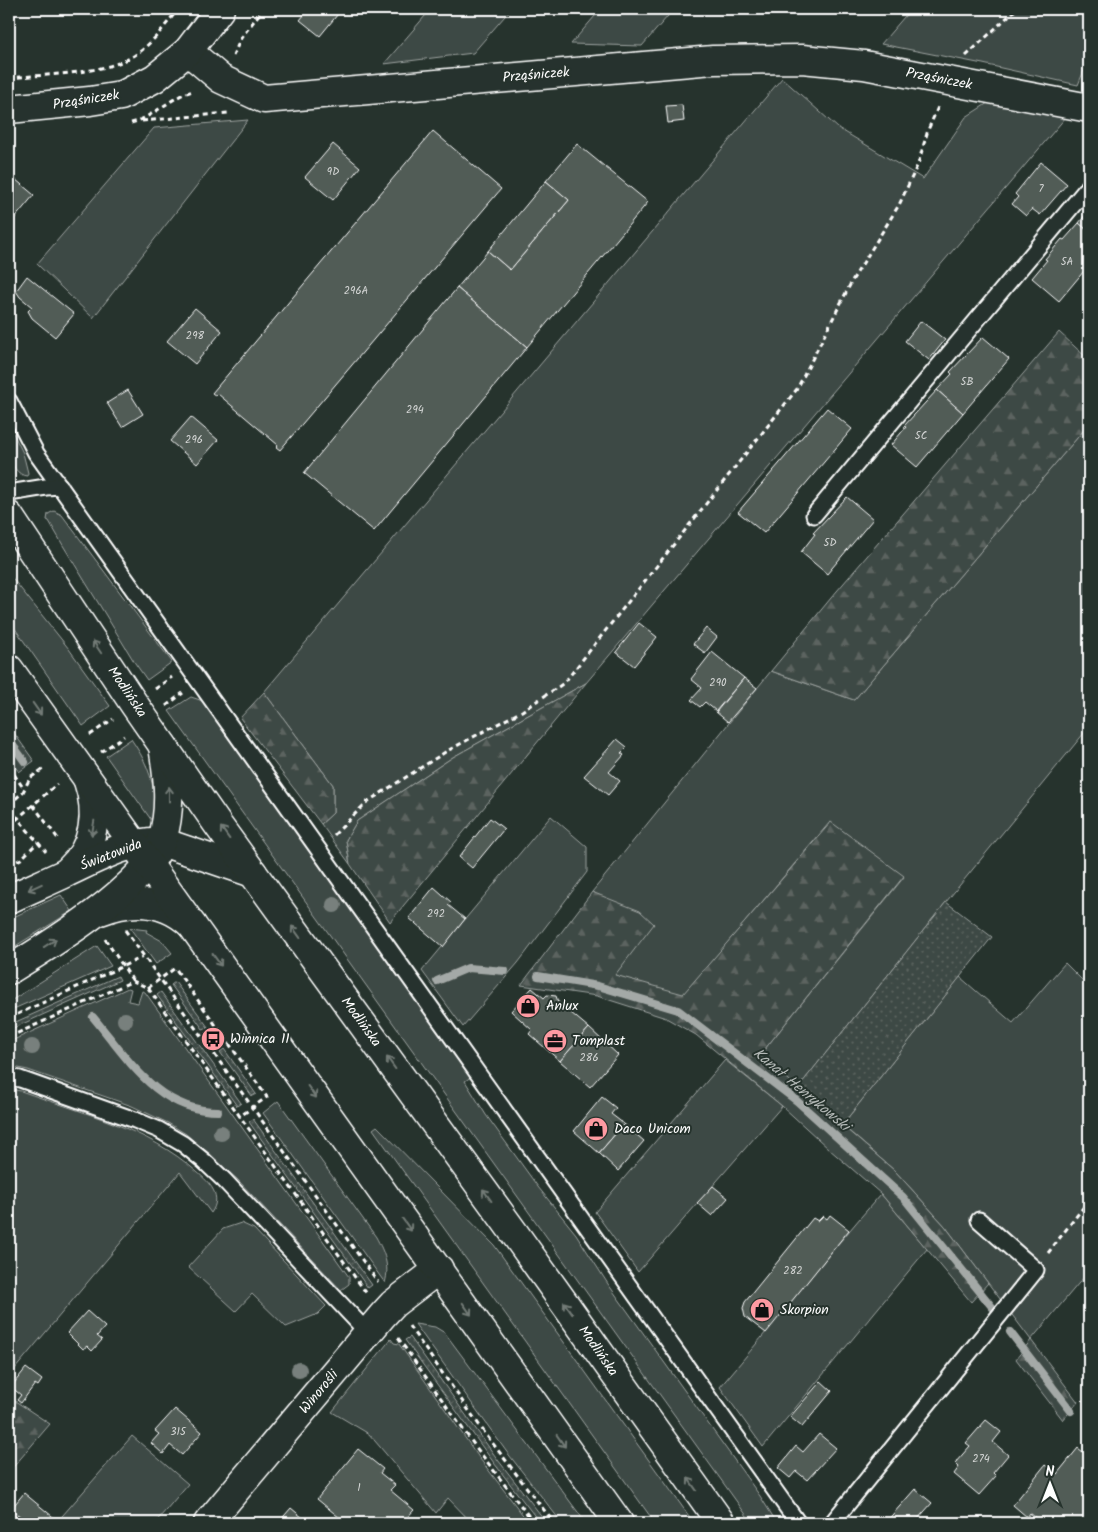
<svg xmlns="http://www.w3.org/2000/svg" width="1098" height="1532" font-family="Kalam,sans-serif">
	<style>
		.grass { fill: #3e4944; stroke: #9ea4a2 }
		.forest { fill: url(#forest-firs); stroke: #9ea4a2 }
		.garden { fill: url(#garden-dots); stroke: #9ea4a2 }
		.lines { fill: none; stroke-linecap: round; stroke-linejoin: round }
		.stream { stroke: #a4a9a7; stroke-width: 8 }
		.building { fill: #515c57; stroke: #fff }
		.service-casing { stroke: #fff; stroke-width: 19 }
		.minor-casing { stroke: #fff; stroke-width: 31 }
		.tertiary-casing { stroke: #fff; stroke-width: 31 }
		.primary-casing { stroke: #fff; stroke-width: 31 }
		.path { stroke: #fff; stroke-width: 3; stroke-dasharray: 5 4; stroke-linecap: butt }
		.service { stroke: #26332d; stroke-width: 15 }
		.minor { stroke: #26332d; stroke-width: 28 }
		.tertiary { stroke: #26332d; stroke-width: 28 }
		.primary { stroke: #26332d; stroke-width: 28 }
		.tree { fill: #78807d }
		.oneway { stroke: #727a76 }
		.labels { text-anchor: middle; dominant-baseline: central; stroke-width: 4; stroke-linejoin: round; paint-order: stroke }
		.number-label { font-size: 11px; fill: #d4d6d5 }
		.street-label { font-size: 14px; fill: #fff; stroke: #26332d }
		.poi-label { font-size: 14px; fill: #fff; stroke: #26332d; text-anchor: start }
		.water-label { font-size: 15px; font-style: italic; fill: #b3b8b6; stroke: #26332d }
	</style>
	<defs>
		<pattern id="forest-firs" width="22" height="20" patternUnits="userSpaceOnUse" patternTransform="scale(1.25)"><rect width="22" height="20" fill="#3e4944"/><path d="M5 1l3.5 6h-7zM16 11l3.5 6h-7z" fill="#5b6460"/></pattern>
		<pattern id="garden-dots" width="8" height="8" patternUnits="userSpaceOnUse" patternTransform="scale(1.25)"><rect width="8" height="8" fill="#3e4944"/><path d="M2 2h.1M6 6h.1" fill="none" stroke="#5b6460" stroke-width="1.8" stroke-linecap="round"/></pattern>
	</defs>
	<rect width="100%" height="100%" fill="#26332d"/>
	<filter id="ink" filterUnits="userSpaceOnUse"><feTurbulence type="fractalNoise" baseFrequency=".02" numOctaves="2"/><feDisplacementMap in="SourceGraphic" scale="10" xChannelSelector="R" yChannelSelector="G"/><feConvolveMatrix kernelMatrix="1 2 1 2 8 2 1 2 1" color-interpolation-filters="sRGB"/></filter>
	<g filter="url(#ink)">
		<g class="grass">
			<polygon points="431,9 511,9 473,53 384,64"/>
			<polygon points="601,9 674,9 642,46 571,44"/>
			<polygon points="911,9 1089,9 1089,58 1078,85 983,64 881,44"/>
			<polygon points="782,78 838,128 923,179 966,117 988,103 1066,117 586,683 453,757 357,821 346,840 350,864 321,824 333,813 333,785 264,692"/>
			<polygon points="248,120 93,318 37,264 154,128"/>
			<polygon points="1089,424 1089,727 946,902 798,1088 760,1055 904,877 830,822 683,995 614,975 592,892 771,671 854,700"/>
			<path d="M9,425L23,453L28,473L27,476C18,476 10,463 9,455C7,446 9,435 9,425Z"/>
			<polygon points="54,511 62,515 172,662 147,680 135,663 64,547 49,521 47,520 48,514"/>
			<polygon points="9,574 69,649 110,706 83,726 9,620"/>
			<polygon points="191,697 203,701 471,1077 465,1081 486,1115 538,1187 576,1234 608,1284 760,1496 777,1523 752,1523 169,711"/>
			<polygon points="9,726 34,761 19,772 9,758"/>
			<path d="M131,739C144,758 154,777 154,801C154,808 155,815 152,821L106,756Z"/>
			<polygon points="551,816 587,847 587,872 518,963 463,1027 422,971"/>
			<polygon points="61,895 72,911 9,950 9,919"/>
			<polygon points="130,928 147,930 146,932 162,941 172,953 156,964"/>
			<polygon points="97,946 111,966 9,1011 9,1002"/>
			<polygon points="1065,963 1089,987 1089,1271 1031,1340 945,1226 895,1171 842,1125 960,977 1013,1023"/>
			<polygon points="128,988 131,989 128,1001 138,1003 142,991 145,992 349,1277 349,1284 341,1290 237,1179 186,1134 168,1123 132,1106 28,1070 9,1066 9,1042"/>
			<polygon points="725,1060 782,1106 638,1272 595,1212"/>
			<path d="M9,1089L21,1091C82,1113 148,1128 197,1172C210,1183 223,1196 211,1213L180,1172L9,1376Z"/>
			<path d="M278,1101L376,1237C384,1252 390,1266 385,1283L263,1113Z"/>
			<polygon points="377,1126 494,1245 694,1523 655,1523 373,1129"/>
			<path d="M881,1194L927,1249L763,1447L720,1387C775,1323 826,1256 881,1194Z"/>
			<polygon points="241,1223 254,1229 326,1306 318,1314 286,1327 252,1294 236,1311 188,1267 223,1229"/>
			<polygon points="415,1324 435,1327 445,1333 586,1523 562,1523 506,1451"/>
			<polygon points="391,1339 394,1343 399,1344 480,1459 529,1523 472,1523 448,1498 436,1513 369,1434 332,1412"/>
			<polygon points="132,1436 188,1484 155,1523 56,1523"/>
		</g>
		<g class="forest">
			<polygon points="1059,332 1089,360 1089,424 854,700 771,671 831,598"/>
			<polygon points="586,683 390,922 350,864 346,840 357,821 453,757"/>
			<polygon points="264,692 333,785 333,813 321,824 240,718"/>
			<polygon points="831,822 904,876 760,1055 895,1171 945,1226 988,1283 971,1302 881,1194 829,1149 782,1106 696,1035 666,1018 597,996 521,985 592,892 640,911 654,924 615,975 683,994"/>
			<polygon points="1031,1340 1078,1402 1063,1420 1016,1359"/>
			<polygon points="9,1397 50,1424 9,1472"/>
		</g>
		<g class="garden">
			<polygon points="946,902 992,937 842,1125 798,1088"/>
			<polygon points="118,976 120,980 9,1030 9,1025"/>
			<polygon points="175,982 208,1027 203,1029 171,985"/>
			<polygon points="161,992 241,1103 237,1106 157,995"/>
			<polygon points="224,1049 256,1094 252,1096 220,1052"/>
			<polygon points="253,1119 372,1285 368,1288 249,1122"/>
			<polygon points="410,1337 498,1460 547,1523 540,1523 494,1463 405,1340"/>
		</g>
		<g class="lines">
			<g class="stream">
				<polyline points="9,740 25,762"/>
				<polyline points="538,976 598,986 678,1010 797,1101 903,1197 993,1308"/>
				<polyline points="437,981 468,968 505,971"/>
				<path d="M93,1017C128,1059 158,1111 218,1111"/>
				<polyline points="1010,1332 1071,1411"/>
			</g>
		</g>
		<g class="building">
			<polygon points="309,9 342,9 320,36 300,20"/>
			<polygon points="682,105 684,121 668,123 666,106"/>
			<polygon points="433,131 501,189 280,450 276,447 278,445 218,394 216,396 212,393"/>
			<polygon points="333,144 360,167 333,200 305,177"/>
			<polygon points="577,144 648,202 527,347 457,288 488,251 510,270 569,200 546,181"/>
			<polygon points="1041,162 1067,184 1040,215 1032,209 1026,216 1012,204 1018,197 1015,194"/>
			<polygon points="9,174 34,195 9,225"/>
			<polygon points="546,181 569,200 510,270 488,251"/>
			<polygon points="1089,210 1089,232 1079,223"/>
			<polygon points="1079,223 1089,232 1089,265 1059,301 1032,278 1047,260 1045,259 1062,239 1064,240"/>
			<polygon points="27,276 74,314 55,337 32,318 28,311 32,307 20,297 16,291"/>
			<polygon points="457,288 527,347 374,531 304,473"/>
			<polygon points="195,308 222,331 195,364 167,341"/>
			<polygon points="921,321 945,340 929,360 905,341"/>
			<polygon points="983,337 1009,359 963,413 937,390 952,374 950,372"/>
			<polygon points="128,390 143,414 122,427 107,403"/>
			<polygon points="937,390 963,413 917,467 891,445 906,427 904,426"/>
			<polygon points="827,408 852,429 764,533 738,512"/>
			<polygon points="191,417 218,440 197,464 170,441"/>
			<polygon points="847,497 873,519 827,574 801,552 815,534 813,533"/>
			<polygon points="639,623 657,637 634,666 616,652"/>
			<polygon points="706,628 717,637 705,653 693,644"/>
			<polygon points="712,652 744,678 716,711 705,702 700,707 691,700 702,688 691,679"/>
			<polygon points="744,678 757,688 728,722 716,712"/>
			<polygon points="617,739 627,747 621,753 624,755 609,772 620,781 608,795 584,776"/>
			<polygon points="490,818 504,829 472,868 459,857"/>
			<polygon points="434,887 451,902 448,905 465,919 443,947 409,918"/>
			<polygon points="532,988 544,998 547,995 556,996 558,1002 589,1028 560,1061 529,1034 532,1030 511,1011"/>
			<polygon points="589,1028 618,1055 590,1087 560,1061"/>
			<polygon points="602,1097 616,1108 611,1114 624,1124 599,1153 574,1131"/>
			<polygon points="624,1124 644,1141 618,1171 599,1153"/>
			<polygon points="713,1186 728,1198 712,1216 697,1203"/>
			<polygon points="830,1215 849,1230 766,1333 745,1317 743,1308 745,1302 813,1218 818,1221 823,1216 827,1219"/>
			<polygon points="87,1311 105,1327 97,1336 102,1340 92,1351 87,1346 83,1349 67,1333"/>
			<polygon points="26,1368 42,1380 38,1386 35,1384 21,1403 17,1400 21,1395 11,1387"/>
			<polygon points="821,1381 832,1391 802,1427 790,1417"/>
			<polygon points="175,1409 202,1432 182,1455 170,1445 163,1454 151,1443 159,1434 155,1431"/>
			<polygon points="986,1420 1001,1432 993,1442 1008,1455 993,1473 996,1476 979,1495 954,1474 959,1467 955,1463 970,1446 966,1443"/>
			<polygon points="819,1434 836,1448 807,1480 796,1471 790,1478 778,1468 796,1446 803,1452"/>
			<polygon points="1078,1448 1089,1457 1089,1518 1085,1523 1042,1523 1030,1513 1027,1517 1013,1505 1045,1465 1057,1474"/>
			<polygon points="358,1449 383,1469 380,1473 395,1485 390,1490 414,1510 402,1523 346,1523 317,1499"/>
			<polygon points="915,1489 932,1503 916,1521 913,1519 909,1523 885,1523"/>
			<polygon points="24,1493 58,1521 56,1523 28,1523 11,1509"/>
			<polygon points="291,1508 309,1523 278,1523"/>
			<polygon points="11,1509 28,1523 9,1523 9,1511"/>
		</g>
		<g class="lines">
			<g class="service-casing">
				<g id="service">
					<polyline points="9,401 36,453 798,1523"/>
					<polyline points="9,493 46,487 60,486"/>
					<polyline points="814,515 1089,186"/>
					<polyline points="9,1077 20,1079 135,1120 159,1130 183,1144 204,1161 224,1180 368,1333"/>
					<polyline points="832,1523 1036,1270 979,1220"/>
				</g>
			</g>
			<g class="minor-casing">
				<g id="minor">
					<polyline points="188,51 221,79 264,99 713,60 802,59 864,65 1089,108"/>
					<polyline points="9,109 90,101 121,96 155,78 188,51 220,9"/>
					<polyline points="208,1523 382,1316 393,1304 439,1269"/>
				</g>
			</g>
			<g class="tertiary-casing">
				<g id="tertiary">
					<path d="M69,870C95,847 99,813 88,781"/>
					<path d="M9,899C28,890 47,882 66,873C96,859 128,840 162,842L253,873"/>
					<path d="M100,911C133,898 166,900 192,925"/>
					<path d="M9,970C50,945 147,886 162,840C172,809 168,777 163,746"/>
				</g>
			</g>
			<g class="primary-casing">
				<g id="primary">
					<polyline points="9,516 134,704 218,825 515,1234 721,1523"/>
					<polyline points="9,669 619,1523"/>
				</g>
			</g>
			<g class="path">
				<polyline points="233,56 241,38 263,9"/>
				<polyline points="966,56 1016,9"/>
				<path d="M9,78C46,74 97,75 130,58C148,49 166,25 178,9"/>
				<polyline points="142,121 228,113"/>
				<path d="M131,123C153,118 174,94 194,91"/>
				<polyline points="155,689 172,677"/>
				<polyline points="166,706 183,693"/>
				<polyline points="90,735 113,719"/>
				<polyline points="101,752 124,736"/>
				<polyline points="9,767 24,789"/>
				<polyline points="9,805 23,792 30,778 43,769"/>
				<polyline points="33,805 59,840"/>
				<polyline points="9,808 46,852"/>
				<polyline points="9,826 57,784"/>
				<polyline points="334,835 367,802 447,751 522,711 564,683 797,389 853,279 899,205 918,164 928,130 938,107"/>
				<polyline points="9,865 21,859 38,842"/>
				<polyline points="125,930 378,1282"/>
				<polyline points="105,939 133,981"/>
				<polyline points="148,988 175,968 267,1097 239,1117"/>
				<polyline points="9,1018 143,957"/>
				<polyline points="9,1037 133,981 148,988 367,1294"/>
				<polyline points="1048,1253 1089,1200"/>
				<polyline points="409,1326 487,1436 554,1523"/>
				<polyline points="398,1338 475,1446 534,1523"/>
			</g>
			<use href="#service" class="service"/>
			<use href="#minor" class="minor"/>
			<use href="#tertiary" class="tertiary"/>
			<use href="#primary" class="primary"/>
		</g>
		<g class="tree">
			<circle cx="334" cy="905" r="8"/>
			<circle cx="125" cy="1020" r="8"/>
			<circle cx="32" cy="1047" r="8"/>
			<circle cx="221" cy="1133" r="8"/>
			<circle cx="299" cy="1370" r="8"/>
		</g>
		<defs><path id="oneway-shaft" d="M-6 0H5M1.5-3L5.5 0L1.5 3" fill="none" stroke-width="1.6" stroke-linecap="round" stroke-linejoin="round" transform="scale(1.25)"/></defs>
		<g class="oneway">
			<use href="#oneway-shaft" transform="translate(97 647) rotate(-124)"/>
			<use href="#oneway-shaft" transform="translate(37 709) rotate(55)"/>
			<use href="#oneway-shaft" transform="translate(169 794) rotate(-90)"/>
			<use href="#oneway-shaft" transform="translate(93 828) rotate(100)"/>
			<use href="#oneway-shaft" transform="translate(225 833) rotate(-126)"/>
			<use href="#oneway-shaft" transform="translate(35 887) rotate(155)"/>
			<use href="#oneway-shaft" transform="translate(296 932) rotate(-126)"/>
			<use href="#oneway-shaft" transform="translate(50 943) rotate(-33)"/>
			<use href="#oneway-shaft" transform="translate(217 960) rotate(54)"/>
			<use href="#oneway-shaft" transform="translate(391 1063) rotate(-126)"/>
			<use href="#oneway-shaft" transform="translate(312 1092) rotate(54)"/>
			<use href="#oneway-shaft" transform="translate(487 1195) rotate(-126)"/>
			<use href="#oneway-shaft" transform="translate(407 1225) rotate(54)"/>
			<use href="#oneway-shaft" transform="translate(568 1308) rotate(-125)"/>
			<use href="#oneway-shaft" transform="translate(467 1309) rotate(55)"/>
			<use href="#oneway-shaft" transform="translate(561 1441) rotate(55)"/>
			<use href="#oneway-shaft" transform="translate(692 1484) rotate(-125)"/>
		</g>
	</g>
	<defs>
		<g id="shop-disc" transform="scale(1.25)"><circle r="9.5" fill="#ff9aa2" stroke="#26332d"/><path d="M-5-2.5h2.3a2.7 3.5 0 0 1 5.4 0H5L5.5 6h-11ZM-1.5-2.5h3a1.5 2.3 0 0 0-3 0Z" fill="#111"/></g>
		<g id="bus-disc" transform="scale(1.25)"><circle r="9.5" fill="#ff9aa2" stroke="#26332d"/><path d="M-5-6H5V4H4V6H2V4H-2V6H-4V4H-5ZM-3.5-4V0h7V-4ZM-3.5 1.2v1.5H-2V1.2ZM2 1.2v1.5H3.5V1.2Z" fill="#111"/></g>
		<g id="office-disc" transform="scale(1.25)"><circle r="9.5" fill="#ff9aa2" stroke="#26332d"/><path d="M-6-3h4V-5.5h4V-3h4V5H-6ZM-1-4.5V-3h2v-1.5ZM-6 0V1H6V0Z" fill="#111"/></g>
	</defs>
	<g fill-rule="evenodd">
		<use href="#shop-disc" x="528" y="1006"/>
		<use href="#bus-disc" x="213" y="1039"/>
		<use href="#office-disc" x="555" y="1041"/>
		<use href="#shop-disc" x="596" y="1129"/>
		<use href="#shop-disc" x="762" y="1310"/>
	</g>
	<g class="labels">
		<g class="number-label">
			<text x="333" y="172">9D</text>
			<text x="1041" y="189">7</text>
			<text x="1067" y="262">5A</text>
			<text x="356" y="291">296A</text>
			<text x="195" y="336">298</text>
			<text x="967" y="382">5B</text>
			<text x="415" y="410">294</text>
			<text x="921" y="436">5C</text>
			<text x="194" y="440">296</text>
			<text x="830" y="543">5D</text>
			<text x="718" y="683">290</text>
			<text x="436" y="914">292</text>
			<text x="589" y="1058">286</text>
			<text x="793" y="1271">282</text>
			<text x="178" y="1432">315</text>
			<text x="981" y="1459">274</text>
			<text x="359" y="1488">1</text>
		</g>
		<g class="street-label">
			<text transform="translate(536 75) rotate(-5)">Prząśniczek</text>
			<text transform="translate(939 79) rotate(11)">Prząśniczek</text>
			<text transform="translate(86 100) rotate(-9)">Prząśniczek</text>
			<text transform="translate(127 692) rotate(56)">Modlińska</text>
			<text transform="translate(111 855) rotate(-21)">Światowida</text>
			<text transform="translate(361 1022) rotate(54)">Modlińska</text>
			<text transform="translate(598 1351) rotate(55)">Modlińska</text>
			<text transform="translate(319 1392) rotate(-50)">Winorośli</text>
		</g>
		<g class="poi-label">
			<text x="546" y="1006">Anlux</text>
			<text x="230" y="1039">Winnica 11</text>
			<text x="572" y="1041">Tomplast</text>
			<text x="614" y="1129">Daco Unicom</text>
			<text x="780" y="1310">Skorpion</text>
		</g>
		<g class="water-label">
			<text transform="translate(801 1090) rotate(40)">Kanał Henrykowski</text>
		</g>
	</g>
	<rect width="1098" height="1532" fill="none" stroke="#26332d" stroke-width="30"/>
	<rect x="15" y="15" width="1068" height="1502" fill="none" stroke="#fff" stroke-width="2" filter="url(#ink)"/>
	<g transform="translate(1050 1484)" stroke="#26332d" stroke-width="4" paint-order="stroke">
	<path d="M0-4L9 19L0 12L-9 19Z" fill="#ffffff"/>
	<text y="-8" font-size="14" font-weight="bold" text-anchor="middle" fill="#ffffff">N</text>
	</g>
</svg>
